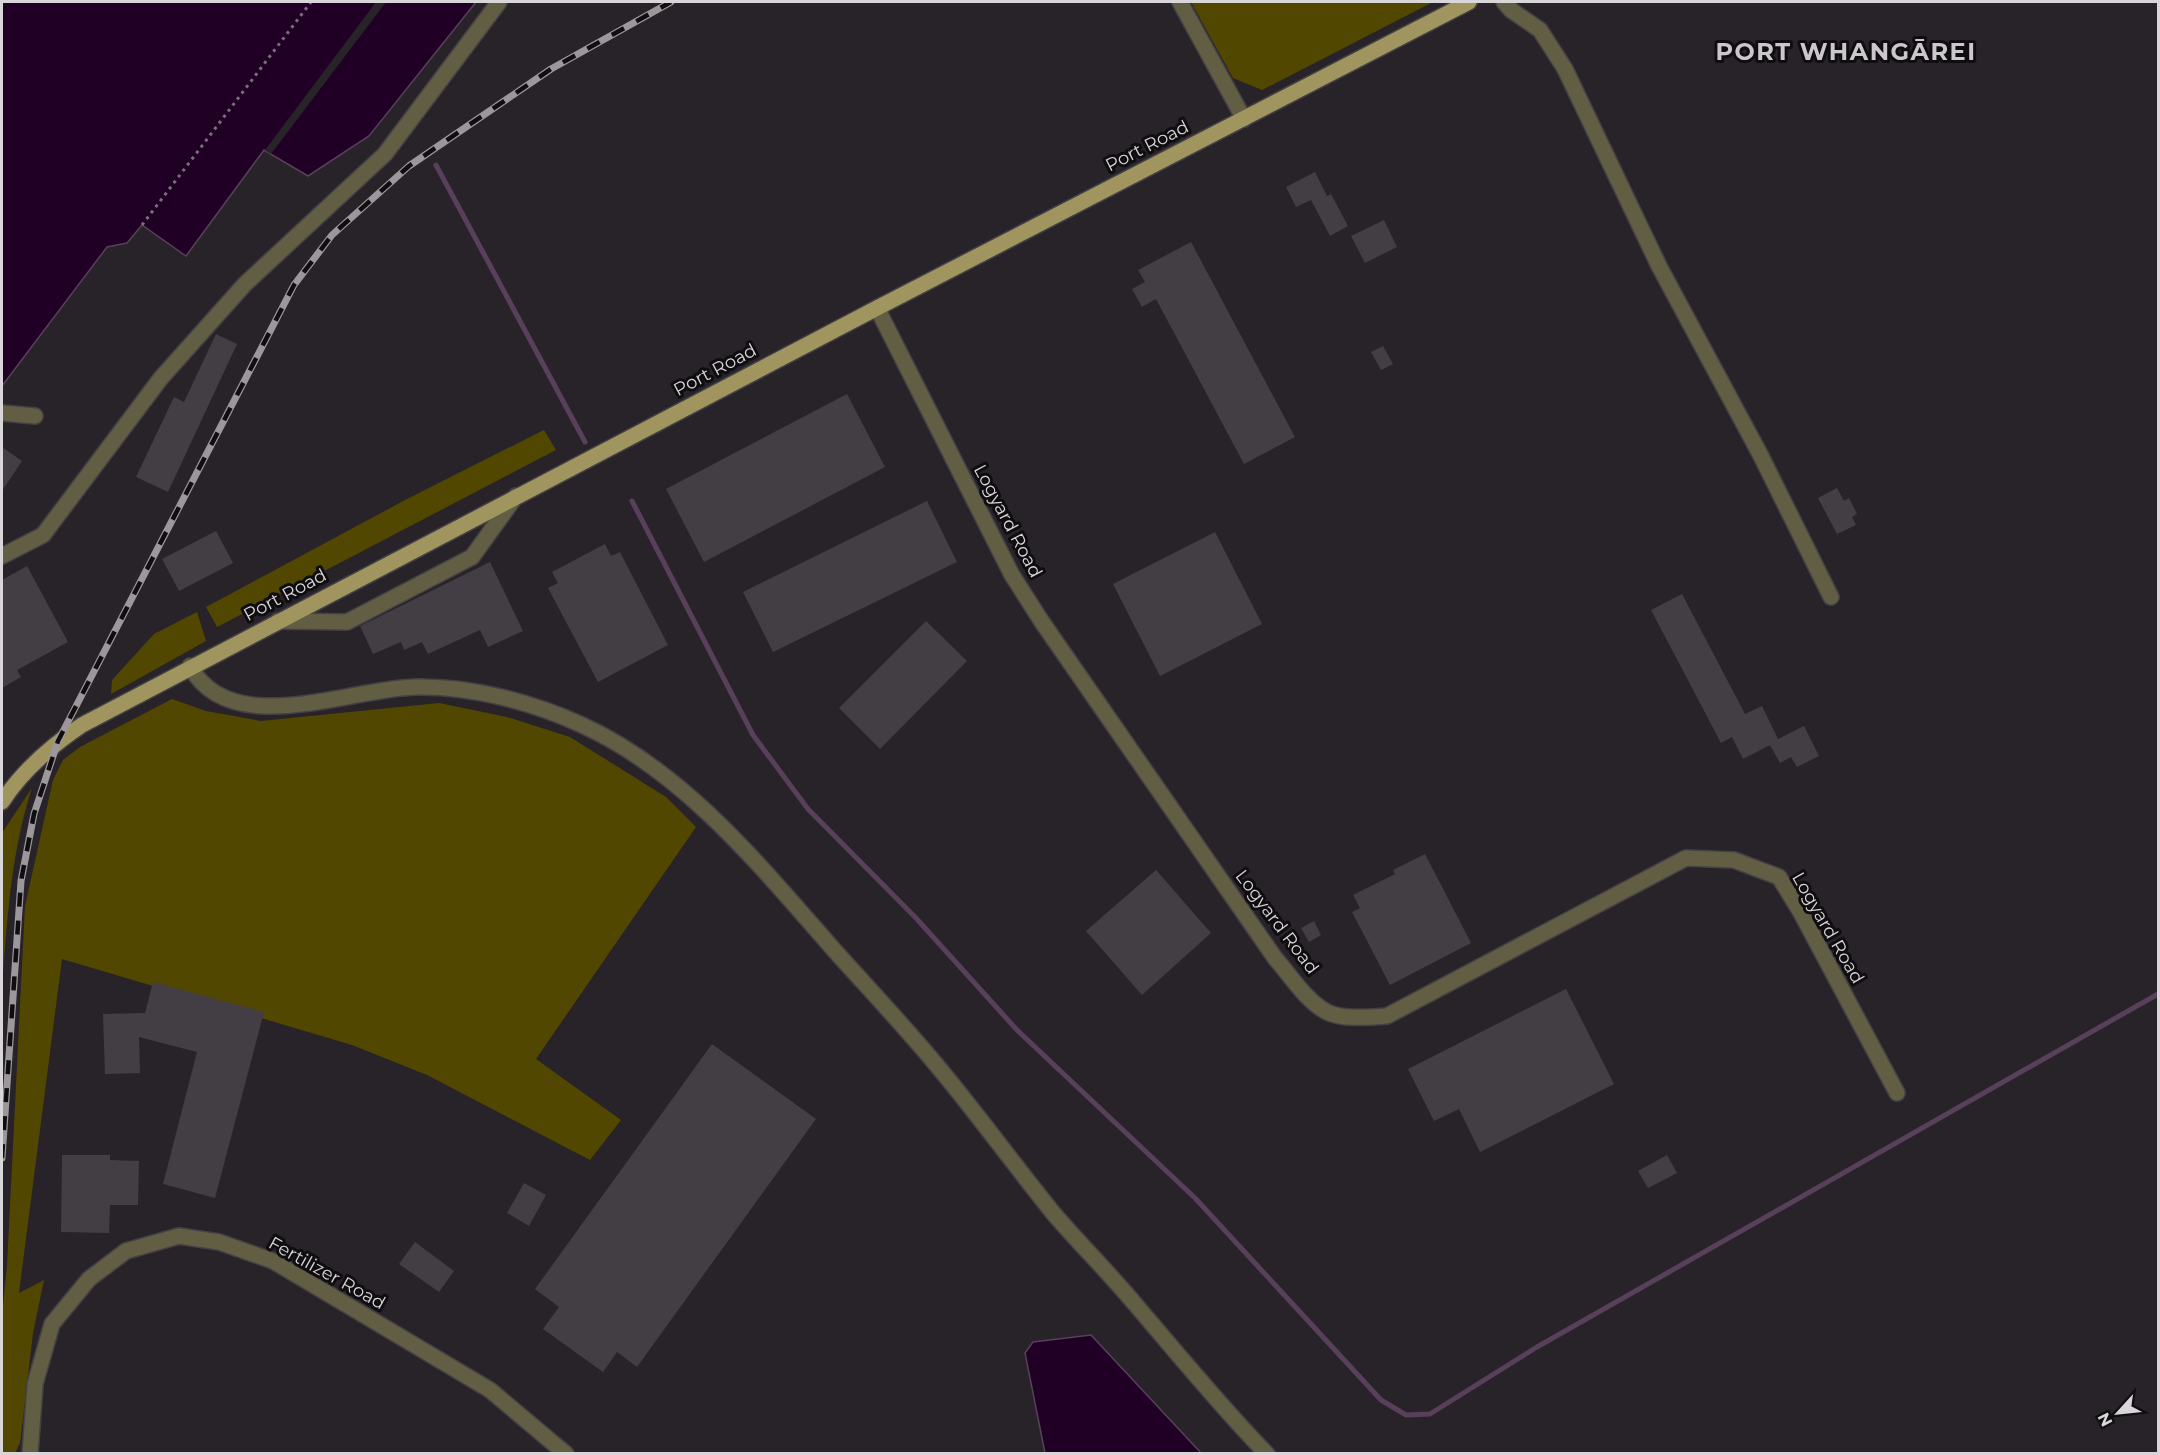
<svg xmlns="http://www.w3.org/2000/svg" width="2160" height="1455" font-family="Montserrat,sans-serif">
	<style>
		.green { fill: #524700 }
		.water { fill: #200025; stroke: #58405b; stroke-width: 1.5 }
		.pier { fill: #282329 }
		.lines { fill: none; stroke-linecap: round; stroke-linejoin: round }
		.stream { stroke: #58405b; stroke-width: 5 }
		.building { fill: #433e44 }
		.minor-casing { stroke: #444045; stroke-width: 18 }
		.major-casing { stroke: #444045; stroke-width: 18 }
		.path { stroke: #767277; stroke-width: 3; stroke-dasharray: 3 4.5; stroke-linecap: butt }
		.minor { stroke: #625e43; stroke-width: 15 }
		.major { stroke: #a0955e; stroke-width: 15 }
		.rail-casing { stroke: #9b979b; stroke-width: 7 }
		.rail { stroke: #0f0d10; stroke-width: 4.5; stroke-dasharray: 14; stroke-linecap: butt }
		.labels { text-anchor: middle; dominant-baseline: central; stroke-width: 6; stroke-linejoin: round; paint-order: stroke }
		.street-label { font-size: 18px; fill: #d9d6d9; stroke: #0f0d10 }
		.district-label { font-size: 24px; font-weight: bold; letter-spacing: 1.5px; fill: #ccc6cd; stroke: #0f0d10 }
	</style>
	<rect width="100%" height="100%" fill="#282329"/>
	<g class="green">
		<polygon points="1191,2 1433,2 1262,90 1233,78"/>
		<polygon points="544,430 556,450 217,627 206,607 407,499"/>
		<polygon points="197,612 206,641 111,694 112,680 154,634"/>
		<polygon points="172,699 206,711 261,721 439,703 507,717 570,737 666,797 696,827 536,1059 621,1120 590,1160 427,1075 352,1045 62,959 19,1293 44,1280 33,1333 20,1443 15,1453 2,1454 2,1316 7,1265 25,906 53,780 63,760 80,747"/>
		<path d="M32,788C11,852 7,921 2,988V833Z"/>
	</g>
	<g class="water">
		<polygon points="2,2 476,2 369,136 308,176 264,150 186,256 142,225 127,243 107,247 2,386"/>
		<polygon points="1091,1335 1201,1453 1045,1453 1025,1353 1033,1342"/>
	</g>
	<polygon class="pier" points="376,2 386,2 271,154 265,150"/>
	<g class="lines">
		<g class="stream">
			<polyline points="436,165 585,442"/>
			<polyline points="632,501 753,735 808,809 915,917 1017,1030 1195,1198 1381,1400 1406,1415 1430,1414 1537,1347 2158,994"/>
		</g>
	</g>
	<g class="building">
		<polygon points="1315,172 1327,196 1331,194 1348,226 1330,236 1311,200 1296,207 1286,187"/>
		<polygon points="1384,220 1397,247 1365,263 1351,236"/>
		<polygon points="1191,242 1295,437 1244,464 1156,299 1142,307 1132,289 1145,282 1138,270"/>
		<polygon points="216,334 237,344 168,492 136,477 174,397 184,402"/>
		<polygon points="1383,346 1393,364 1381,370 1371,352"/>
		<polygon points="847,394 885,467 704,562 666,489"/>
		<polygon points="2,447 22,461 2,491"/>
		<polygon points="1837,488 1844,501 1849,498 1857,514 1852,517 1856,525 1837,534 1818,498"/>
		<polygon points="927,501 957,562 773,652 743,592"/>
		<polygon points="216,531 233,563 179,591 162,559"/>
		<polygon points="1215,532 1262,624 1160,676 1113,584"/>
		<polygon points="605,544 611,556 620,552 668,645 598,682 548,588 558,583 552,572"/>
		<polygon points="490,562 523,631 488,647 480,630 428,654 422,642 404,650 401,642 373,654 360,626"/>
		<polygon points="27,566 68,642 17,670 21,677 2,688 2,580"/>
		<polygon points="1682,594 1745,714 1762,706 1778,739 1804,726 1819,756 1797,767 1791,757 1780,763 1770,745 1743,759 1732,737 1721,743 1651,610"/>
		<polygon points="926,621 967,661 880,749 839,708"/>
		<polygon points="1425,854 1471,943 1390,985 1352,912 1360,908 1353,895 1395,874 1393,870"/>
		<polygon points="1156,870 1211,933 1142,995 1086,931"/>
		<polygon points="1314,921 1321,935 1309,942 1301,928"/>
		<polygon points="153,982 264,1012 215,1198 163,1184 197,1052 139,1037 140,1073 105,1074 103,1014 145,1013"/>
		<polygon points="1566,989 1614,1084 1480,1152 1459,1109 1434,1121 1408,1069"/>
		<polygon points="712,1044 816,1119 637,1367 617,1352 603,1372 543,1329 559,1307 535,1289"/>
		<polygon points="62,1155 110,1155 110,1160 139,1161 138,1205 110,1205 109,1233 61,1232"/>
		<polygon points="1667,1155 1677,1173 1648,1188 1638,1171"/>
		<polygon points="524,1183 546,1195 529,1226 507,1213"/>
		<polygon points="415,1242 454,1271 439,1292 399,1264"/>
	</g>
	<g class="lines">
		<g class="minor-casing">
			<g id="minor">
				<polyline points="1180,2 1244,119"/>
				<polyline points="1504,2 1511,10 1540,30 1565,69 1659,266 1761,456 1831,597"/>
				<path d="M877,308L1012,575L1042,622L1275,958C1290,975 1306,1001 1327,1012C1343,1020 1369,1017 1387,1016L1686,858L1734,860L1779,877L1800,911L1897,1093"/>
				<polyline points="2,413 35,416"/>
				<polyline points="2,556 43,535 161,378 245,284 385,154 499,2"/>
				<polyline points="278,621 347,622 472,557 516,496"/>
				<path d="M190,666C230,741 350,688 416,687C471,686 532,702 582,725C685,772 761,867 835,951C870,990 906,1028 939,1068C979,1116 1015,1166 1054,1214C1080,1244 1109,1273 1135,1304C1178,1354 1221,1407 1267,1454"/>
				<polyline points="30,1454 35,1384 52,1324 89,1279 126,1251 179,1236 219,1242 273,1261 490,1390 566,1454"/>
			</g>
		</g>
		<g class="major-casing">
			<path id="major" d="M2,802C22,771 51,746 82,725L877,308L1469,2"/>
		</g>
		<polyline class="path" points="142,225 311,2"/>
		<use href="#minor" class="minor"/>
		<use href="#major" class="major"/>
		<g class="rail-casing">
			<polyline id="rail" points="2,1158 21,881 34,814 58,741 294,285 332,235 409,166 551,69 671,2"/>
		</g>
		<use href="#rail" class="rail"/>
	</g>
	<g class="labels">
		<g class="street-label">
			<text transform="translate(1147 146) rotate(-27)">Port Road</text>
			<text transform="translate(715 370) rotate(-28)">Port Road</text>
			<text transform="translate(1008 521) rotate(62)">Logyard Road</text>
			<text transform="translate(285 595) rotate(-28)">Port Road</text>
			<text transform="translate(1277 922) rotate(53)">Logyard Road</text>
			<text transform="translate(1828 928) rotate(60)">Logyard Road</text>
			<text transform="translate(327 1273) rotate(29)">Fertilizer Road</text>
		</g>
		<g class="district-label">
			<text x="1846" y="51">PORT WHANGĀREI</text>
		</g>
	</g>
	<rect width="2160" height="1455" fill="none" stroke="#d9d6d9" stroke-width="6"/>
	<g transform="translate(2118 1413) rotate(243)" stroke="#0f0d10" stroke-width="4.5" paint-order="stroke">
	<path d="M0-4.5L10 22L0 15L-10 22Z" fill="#d9d6d9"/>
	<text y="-9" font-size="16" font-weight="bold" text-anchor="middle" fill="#d9d6d9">N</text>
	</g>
</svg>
